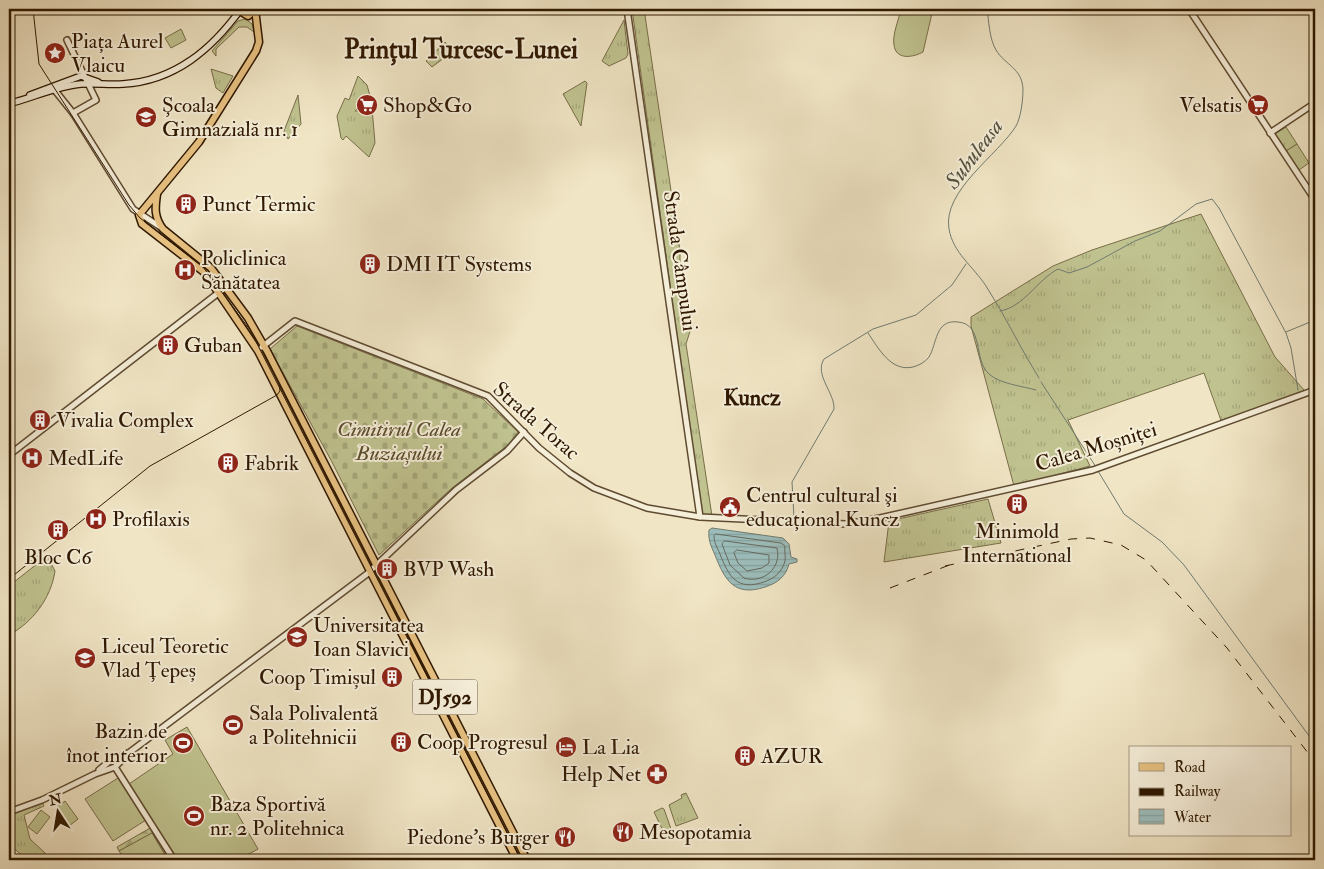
<svg xmlns="http://www.w3.org/2000/svg" width="1324" height="869" font-family="'IM FELL Double Pica',serif">
	<style>
		.grass { fill: url(#grass-tufts); stroke: #786e48 }
		.forest { fill: url(#forest-firs); stroke: #786e48 }
		.cemetery { fill: url(#cemetery-stones); stroke: #786e48 }
		.garden { fill: url(#garden-furrows); stroke: #786e48 }
		.pitch { fill: #c0c390; stroke: #786e48 }
		.water { fill: url(#water-rules); stroke: #707b70 }
		.lines { fill: none; stroke-linecap: round; stroke-linejoin: round }
		.shore { stroke: #666a5e; stroke-width: 1 }
		.stream { stroke: #707b70; stroke-width: 1 }
		.tertiary-casing { stroke: #5f4b31; stroke-width: 8 }
		.secondary-casing { stroke: #2f1800; stroke-width: 8 }
		.primary-casing { stroke: #2f1800; stroke-width: 9 }
		.tertiary { stroke: #f5eed9; stroke-width: 5 }
		.secondary { stroke: #f5eed9; stroke-width: 5.5 }
		.primary { stroke: #e8c282; stroke-width: 6 }
		.tram { stroke: #2f1800; stroke-width: 1 }
		.rail { stroke: #2f1800; stroke-width: 1; stroke-dasharray: 9 9; stroke-linecap: butt }
		.labels { text-anchor: middle; dominant-baseline: central; stroke-width: 4; stroke-linejoin: round; paint-order: stroke }
		.shield { fill: #f5eed9; stroke: #6a5841; stroke-width: 1 }
		.shield-label { font-size: 20px; font-weight: bold; fill: #2f1800 }
		.poi-label { font-size: 21px; fill: #2f1800; stroke: #f5eed9; text-anchor: start }
		.street-label { font-size: 21px; fill: #2f1800; stroke: #f5eed9 }
		.park-label { font-size: 21px; font-style: italic; fill: #5a4b2b; stroke: #f5eed9 }
		.water-label { font-size: 22px; font-style: italic; fill: #555241; stroke: #f5eed9 }
		.neighbourhood-label { font-size: 22px; font-weight: bold; fill: #2f1800; stroke: #f5eed9 }
		.district-label { font-size: 26px; font-weight: bold; fill: #2f1800; stroke: #f5eed9 }
	</style>
	<defs>
		<pattern id="grass-tufts" width="24" height="20" patternUnits="userSpaceOnUse" patternTransform="scale(1.25)"><rect width="24" height="20" fill="#c0c390"/><path d="M3 7l-1-3M5 7V3M7 7l1-3M15 17l-1-3M17 17v-4M19 17l1-3" fill="none" stroke="#a5a77a"/></pattern>
		<pattern id="forest-firs" width="22" height="20" patternUnits="userSpaceOnUse" patternTransform="scale(1.25)"><rect width="22" height="20" fill="#c0c390"/><path d="M5 1l3.5 6h-7zM16 11l3.5 6h-7z" fill="#a5a77a"/></pattern>
		<pattern id="cemetery-stones" width="16" height="16" patternUnits="userSpaceOnUse" patternTransform="scale(1.25)"><rect width="16" height="16" fill="#c0c390"/><path d="M2 7V4a2 2 0 0 1 4 0v3zM10 15v-3a2 2 0 0 1 4 0v3z" fill="#a5a77a"/></pattern>
		<pattern id="garden-furrows" width="10" height="10" patternUnits="userSpaceOnUse" patternTransform="scale(1.25)"><rect width="10" height="10" fill="#c0c390"/><path d="M-1 1l2-2M0 10L10 0M9 11l2-2" fill="none" stroke="#a5a77a"/></pattern>
		<pattern id="water-rules" width="6" height="5" patternUnits="userSpaceOnUse" patternTransform="scale(1.25)"><rect width="6" height="5" fill="#9cbdbb"/><path d="M0 2.5h6" fill="none" stroke="#87a29f"/></pattern>
	</defs>
	<rect width="100%" height="100%" fill="#f0e5c5"/>
	<filter id="stains"><feTurbulence type="fractalNoise" baseFrequency=".004" numOctaves="4"/><feColorMatrix values="0 0 0 0 .2 0 0 0 0 .09 0 0 0 0 .02 0 0 0 .5 -.17"/></filter>
	<radialGradient id="worn" r=".72"><stop offset=".6" stop-color="#630" stop-opacity="0"/><stop offset="1" stop-color="#630" stop-opacity=".3"/></radialGradient>
	<g class="grass">
		<polygon points="632,9 644,9 680,251 680,267 692,325 686,344 712,516 702,516"/>
		<polygon points="245,19 252,24 254,32 247,27 239,27 216,49 216,56 212,51 238,21"/>
		<polygon points="624,20 628,54 626,58 609,66 602,61"/>
		<polygon points="211,69 233,76 223,93 216,88"/>
		<polygon points="358,76 367,85 370,96 355,111 364,111 372,108 375,143 369,157 346,136 343,140 341,138 337,116 345,98 349,100"/>
		<polygon points="585,81 587,83 581,126 563,94"/>
		<polygon points="298,95 301,124 288,139 284,131"/>
		<polygon points="1286,127 1297,144 1286,151 1275,134"/>
		<polygon points="1201,214 1275,357 1304,390 1306,396 1223,426 1204,373 1068,420 1090,466 1014,486 971,326 971,317 1053,266 1092,250"/>
		<polygon points="988,499 1001,543 884,562 889,521"/>
		<path d="M47,556L55,571C51,598 33,622 9,635V586Z"/>
		<polygon points="686,793 698,818 676,826 669,805 682,798 681,795"/>
		<polygon points="41,800 44,806 24,815 30,839 45,853 41,860 25,858 9,844 9,811"/>
		<polygon points="662,808 664,809 671,829 664,833 654,812"/>
	</g>
	<polygon class="forest" points="152,827 172,860 168,860 152,833 119,851 117,847"/>
	<polygon class="cemetery" points="297,326 483,399 518,432 508,445 452,488 379,555 332,462 270,349"/>
	<polygon class="garden" points="445,42 456,53 451,57 448,55 432,67 426,61"/>
	<g class="pitch">
		<path d="M901,9H933L923,52C914,57 896,61 894,45C892,35 899,19 901,9Z"/>
		<polygon points="181,29 186,40 171,48 165,38"/>
		<polygon points="1297,144 1309,163 1299,170 1286,151"/>
		<polygon points="187,727 258,849 238,860 177,860 129,784 173,754 165,740"/>
		<polygon points="118,778 146,820 113,841 85,799"/>
		<polygon points="65,801 78,819 69,826 56,808"/>
		<polygon points="41,810 50,817 37,834 28,827"/>
		<polygon points="152,833 168,860 125,860 119,851"/>
	</g>
	<path class="water" d="M712,528L783,538L789,544L791,557L797,559V562L789,564C786,576 778,583 765,587C735,597 725,581 715,555C711,546 708,540 709,530Z"/>
	<g class="lines">
		<g class="shore">
			<path d="M716,534L781,543L785,546C784,551 786,557 785,561C782,572 775,578 764,582C737,591 729,577 720,554C717,547 714,543 714,536Z"/>
			<path d="M725,541L777,548C782,568 763,584 744,578L730,565L722,544Z"/>
			<polygon points="737,550 769,555 769,563 762,568 747,571 738,563 734,553"/>
		</g>
		<g class="stream">
			<path d="M987,9C989,21 989,38 996,50C1005,65 1022,68 1023,89C1023,100 1021,117 1016,126C999,154 942,191 949,229C953,253 973,266 986,286C1005,315 1020,348 1039,378"/>
			<path d="M1000,311C1024,307 1037,280 1058,269L1069,273L1087,267L1135,241L1160,231L1196,204L1212,199L1219,208L1286,333L1291,348L1298,390"/>
			<polyline points="1286,332 1315,320"/>
			<path d="M868,333C879,349 891,372 913,367C920,365 925,362 929,357C937,344 935,319 958,322C984,324 973,360 989,374C1000,384 1022,386 1036,390"/>
			<polyline points="1041,382 1096,467"/>
			<polyline points="1098,471 1124,514 1162,542 1184,565 1315,744"/>
			<path d="M794,518L792,482L834,409C835,393 814,375 824,359L873,329L916,315L952,285L966,264"/>
		</g>
		<g class="tertiary-casing">
			<g id="tertiary">
				<polyline points="627,9 700,517"/>
				<polyline points="1189,9 1315,200"/>
				<polyline points="67,40 96,100 73,113"/>
				<polyline points="53,88 73,113 133,209 162,228"/>
				<polyline points="1270,133 1315,103"/>
				<polyline points="262,347 295,321 488,396 539,448 570,473 594,488 647,508 700,517 846,524 880,518 1093,470 1315,390"/>
				<polyline points="9,455 226,287"/>
				<polyline points="115,767 174,860"/>
				<polyline points="99,770 111,760 128,753"/>
				<polyline points="9,812 42,800 95,774 115,767 130,752 367,574 456,490 507,451 524,432"/>
			</g>
		</g>
		<g class="secondary-casing">
			<g id="secondary">
				<polyline points="30,95 81,76 98,82"/>
				<path d="M15,102C36,96 59,86 81,84C96,83 109,85 123,84C175,81 212,49 241,9"/>
			</g>
		</g>
		<g class="primary-casing">
			<g id="primary">
				<polyline points="241,9 243,13 248,16 255,10"/>
				<polyline points="255,9 259,42 256,51 199,142 139,215 142,224 205,273 258,351 517,860"/>
				<path d="M157,194C155,208 154,217 163,229L211,268L248,318L267,351L527,860"/>
			</g>
		</g>
		<use href="#tertiary" class="tertiary"/>
		<use href="#secondary" class="secondary"/>
		<use href="#primary" class="primary"/>
		<g class="tram">
			<polyline points="33,9 39,64 129,205 140,218 203,267 250,330 521,860"/>
			<polyline points="9,579 150,466 277,395 280,391 279,384"/>
		</g>
		<g class="rail">
			<polyline points="945,566 1071,539 1090,538 1121,545 1146,560 1227,648 1315,762"/>
			<polyline points="890,588 952,564"/>
		</g>
	</g>
	<defs>
		<g id="sight-disc" transform="scale(1.125)"><circle r="9.5" fill="#8f2418" stroke="#f5eed9"/><path d="M0-6L1.8-2.2L6-1.7L2.9 1.2L3.7 5.4L0 3.3L-3.7 5.4L-2.9 1.2L-6-1.7L-1.8-2.2Z" fill="#fff"/></g>
		<g id="supermarket-disc" transform="scale(1.125)"><circle r="9.5" fill="#8f2418" stroke="#f5eed9"/><path d="M-6-5.5h2.5l.6 2H6L4.5 2H-2.5L-4.4-4H-6ZM-1.5 3.2a1.3 1.3 0 1 0 .1 0ZM3 3.2a1.3 1.3 0 1 0 .1 0Z" fill="#fff"/></g>
		<g id="school-disc" transform="scale(1.125)"><circle r="9.5" fill="#8f2418" stroke="#f5eed9"/><path d="M0-5L7-2L0 1L-7-2ZM-4 1L0 2.5L4 1V4Q0 6-4 4Z" fill="#fff"/></g>
		<g id="building-disc" transform="scale(1.125)"><circle r="9.5" fill="#8f2418" stroke="#f5eed9"/><path d="M-4-6H4V6H1V3H-1V6H-4ZM-2.5-4.3h1.7v1.8h-1.7ZM.8-4.3h1.7v1.8H.8ZM-2.5-1h1.7V.8h-1.7ZM.8-1h1.7V.8H.8Z" fill="#fff"/></g>
		<g id="hospital-disc" transform="scale(1.125)"><circle r="9.5" fill="#8f2418" stroke="#f5eed9"/><path d="M-5-5h3v3.5h4V-5h3V5h-3V1.5h-4V5h-3Z" fill="#fff"/></g>
		<g id="civic-disc" transform="scale(1.125)"><circle r="9.5" fill="#8f2418" stroke="#f5eed9"/><path d="M-.6-6.5H3V-4.5H.6V-3L4-1V1h2V6H-6V1h2V-1L-.6-3ZM-1.2 2.5V6h2.4V2.5Z" fill="#fff"/></g>
		<g id="university-disc" transform="scale(1.125)"><circle r="9.5" fill="#8f2418" stroke="#f5eed9"/><path d="M0-5L7-2L0 1L-7-2ZM-4 1L0 2.5L4 1V4Q0 6-4 4Z" fill="#fff"/></g>
		<g id="stadium-disc" transform="scale(1.125)"><circle r="9.5" fill="#8f2418" stroke="#f5eed9"/><path d="M0-5a6.5 5 0 1 0 0 10a6.5 5 0 1 0 0-10ZM-3.5-1.8h7v3.6h-7Z" fill="#fff"/></g>
		<g id="hotel-disc" transform="scale(1.125)"><circle r="9.5" fill="#8f2418" stroke="#f5eed9"/><path d="M-6-4.5h1.5V1H6V5H4.5V3h-9V5H-6ZM-4 0a1.8 1.8 0 1 1 3.6 0ZM.5 0V-2.5h3Q6-2.5 6 0Z" fill="#fff"/></g>
		<g id="pharmacy-disc" transform="scale(1.125)"><circle r="9.5" fill="#8f2418" stroke="#f5eed9"/><path d="M-2-6h4v4h4v4h-4v4h-4v-4h-4v-4h4Z" fill="#fff"/></g>
		<g id="restaurant-disc" transform="scale(1.125)"><circle r="9.5" fill="#8f2418" stroke="#f5eed9"/><path d="M-5-6h1v4h1v-4h1v4h1v-4h1v5L-1.5 .5V6h-2V.5L-5-1ZM5-6V6H3V1.5H1.5Q1.5-4 5-6Z" fill="#fff"/></g>
	</defs>
	<g fill-rule="evenodd">
		<use href="#sight-disc" x="55" y="53"/>
		<use href="#supermarket-disc" x="367" y="105"/>
		<use href="#supermarket-disc" x="1258" y="105"/>
		<use href="#school-disc" x="146" y="117"/>
		<use href="#building-disc" x="186" y="204"/>
		<use href="#building-disc" x="370" y="264"/>
		<use href="#hospital-disc" x="185" y="270"/>
		<use href="#building-disc" x="168" y="345"/>
		<use href="#building-disc" x="40" y="420"/>
		<use href="#hospital-disc" x="32" y="458"/>
		<use href="#building-disc" x="228" y="463"/>
		<use href="#building-disc" x="1017" y="504"/>
		<use href="#civic-disc" x="730" y="507"/>
		<use href="#hospital-disc" x="96" y="519"/>
		<use href="#building-disc" x="58" y="530"/>
		<use href="#building-disc" x="387" y="569"/>
		<use href="#university-disc" x="297" y="637"/>
		<use href="#school-disc" x="85" y="658"/>
		<use href="#building-disc" x="392" y="677"/>
		<use href="#stadium-disc" x="233" y="725"/>
		<use href="#building-disc" x="401" y="742"/>
		<use href="#stadium-disc" x="183" y="743"/>
		<use href="#hotel-disc" x="566" y="747"/>
		<use href="#building-disc" x="745" y="756"/>
		<use href="#pharmacy-disc" x="657" y="774"/>
		<use href="#stadium-disc" x="194" y="816"/>
		<use href="#restaurant-disc" x="623" y="832"/>
		<use href="#restaurant-disc" x="565" y="837"/>
	</g>
	<g class="labels">
		<rect class="shield" x="412.5" y="679.5" width="65" height="35" rx="4"/>
		<g class="shield-label">
			<text x="445" y="697">DJ592</text>
		</g>
		<g class="poi-label">
			<text x="71" y="41">Piața Aurel<tspan x="71" dy="24">Vlaicu</tspan></text>
			<text x="162" y="105">Școala<tspan x="162" dy="24">Gimnazială nr. 1</tspan></text>
			<text x="383" y="105">Shop&amp;Go</text>
			<text x="1242" y="105" text-anchor="end">Velsatis</text>
			<text x="202" y="204">Punct Termic</text>
			<text x="201" y="258">Policlinica<tspan x="201" dy="24">Sănătatea</tspan></text>
			<text x="386" y="264">DMI IT Systems</text>
			<text x="184" y="345">Guban</text>
			<text x="56" y="420">Vivalia Complex</text>
			<text x="48" y="458">MedLife</text>
			<text x="244" y="463">Fabrik</text>
			<text x="746" y="495">Centrul cultural şi<tspan x="746" dy="24">educaţional Kuncz</tspan></text>
			<text x="112" y="519">Profilaxis</text>
			<text x="1017" y="531" text-anchor="middle">Minimold<tspan x="1017" dy="24">International</tspan></text>
			<text x="58" y="557" text-anchor="middle">Bloc C6</text>
			<text x="403" y="569">BVP Wash</text>
			<text x="313" y="625">Universitatea<tspan x="313" dy="24">Ioan Slavici</tspan></text>
			<text x="101" y="646">Liceul Teoretic<tspan x="101" dy="24">Vlad Țepeș</tspan></text>
			<text x="376" y="677" text-anchor="end">Coop Timișul</text>
			<text x="249" y="713">Sala Polivalentă<tspan x="249" dy="24">a Politehnicii</tspan></text>
			<text x="167" y="731" text-anchor="end">Bazin de<tspan x="167" dy="24">înot interior</tspan></text>
			<text x="417" y="742">Coop Progresul</text>
			<text x="582" y="747">La Lia</text>
			<text x="761" y="756">AZUR</text>
			<text x="641" y="774" text-anchor="end">Help Net</text>
			<text x="210" y="804">Baza Sportivă<tspan x="210" dy="24">nr. 2 Politehnica</tspan></text>
			<text x="639" y="832">Mesopotamia</text>
			<text x="549" y="837" text-anchor="end">Piedone's Burger</text>
		</g>
		<g class="street-label">
			<text transform="translate(680 261) rotate(82)">Strada Câmpului</text>
			<text transform="translate(536 421) rotate(41)">Strada Torac</text>
			<text transform="translate(1096 447) rotate(-17)">Calea Moșniței</text>
		</g>
		<g class="park-label">
			<text x="399" y="429">Cimitirul Calea<tspan x="399" dy="24">Buziașului</tspan></text>
		</g>
		<g class="water-label">
			<text transform="translate(974 154) rotate(-53)">Subuleasa</text>
		</g>
		<g class="neighbourhood-label">
			<text x="752" y="398">Kuncz</text>
		</g>
		<g class="district-label">
			<text x="461" y="50">Prințul Turcesc-Lunei</text>
		</g>
	</g>
	<rect width="1324" height="869" fill="none" stroke="#f0e5c5" stroke-width="30"/>
	<rect x="10" y="10" width="1304" height="849" fill="none" stroke="#2f1800" stroke-width="2.5"/>
	<rect x="15" y="15" width="1294" height="839" fill="none" stroke="#2f1800"/>
	<rect x="1129" y="746" width="162" height="90" fill="#f5eed9" stroke="#a69882"/>
	<rect x="1139" y="763" width="25" height="8" fill="#e8c282" stroke="#a69882"/>
	<text x="1174" y="772" font-size="15" fill="#2f1800">Road</text>
	<rect x="1139" y="788" width="25" height="8" fill="#2f1800" stroke="#a69882"/>
	<text x="1174" y="796" font-size="15" fill="#2f1800">Railway</text>
	<rect x="1139" y="809" width="25" height="15" fill="url(#water-rules)" stroke="#a69882"/>
	<text x="1174" y="822" font-size="15" fill="#2f1800">Water</text>
	<g transform="translate(58 812) rotate(348)" stroke="#f5eed9" stroke-width="4" paint-order="stroke">
	<path d="M0-4L9 19L0 12L-9 19Z" fill="#2f1800"/>
	<text y="-8" font-size="14" font-weight="bold" text-anchor="middle" fill="#2f1800">N</text>
	</g>
	<rect width="100%" height="100%" filter="url(#stains)"/>
	<rect width="100%" height="100%" fill="url(#worn)"/>
</svg>
